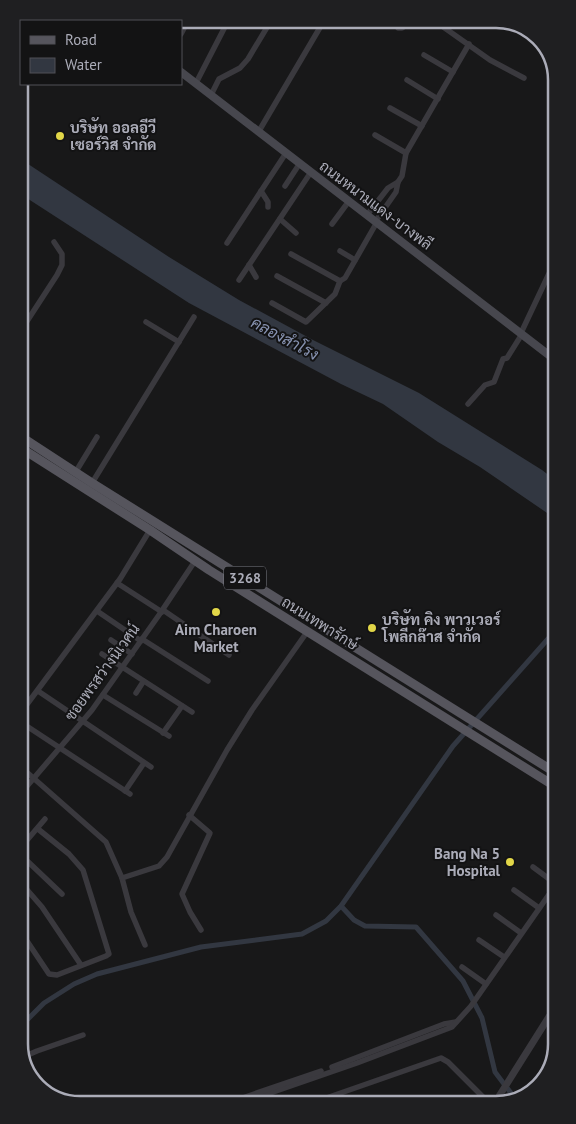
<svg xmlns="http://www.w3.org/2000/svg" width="576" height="1124" font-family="'PT Sans',Sarabun,sans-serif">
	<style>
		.water { fill: #323741 }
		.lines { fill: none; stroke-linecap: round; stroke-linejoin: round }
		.canal { stroke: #323741; stroke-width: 5 }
		.minor { stroke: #3a393e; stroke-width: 5.5 }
		.tertiary { stroke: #3a393e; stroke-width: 7 }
		.secondary { stroke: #47474e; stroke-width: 8 }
		.primary { stroke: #56555d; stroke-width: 9 }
		.poi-dot { fill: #e1d648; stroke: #131314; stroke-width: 2 }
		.labels { text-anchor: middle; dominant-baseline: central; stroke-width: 4; stroke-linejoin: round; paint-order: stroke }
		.shield { fill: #131314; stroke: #7d7e87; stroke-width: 1 }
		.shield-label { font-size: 14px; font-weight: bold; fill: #abacb8 }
		.poi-label { font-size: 15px; font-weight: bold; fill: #abacb8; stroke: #131314; text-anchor: start }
		.street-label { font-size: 15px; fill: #abacb8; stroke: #131314 }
		.water-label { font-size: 16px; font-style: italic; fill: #8691af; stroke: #131314 }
		.rim { fill: none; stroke: #abacb8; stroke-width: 2.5 }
	</style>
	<rect width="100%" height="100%" fill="#181819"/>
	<polygon class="water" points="19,158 169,257 239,300 313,340 419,393 542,470 555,480 555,517 550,515 480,467 438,442 383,404 341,384 189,303 19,193"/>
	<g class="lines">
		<g class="canal">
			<polyline points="341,906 354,920 365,926 416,927 463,981 482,1018 495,1072 517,1101"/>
			<polyline points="23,1024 44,1003 74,984 97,974 201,947 302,934 326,921 341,906 453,746 555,631"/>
		</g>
		<g class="minor">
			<polyline points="390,19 398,28 402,28 415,19"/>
			<polyline points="432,19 490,60 524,78"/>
			<polyline points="181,21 182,19"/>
			<polyline points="181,34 189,19"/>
			<polyline points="424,55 453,72"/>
			<polyline points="407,80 438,99"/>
			<polyline points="196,83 229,19"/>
			<polyline points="211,95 219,79 240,68 248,59 272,19"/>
			<polyline points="390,108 422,126"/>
			<polyline points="259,131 325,19"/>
			<polyline points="375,135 406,153"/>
			<polyline points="285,186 300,163"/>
			<polyline points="261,191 268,202 268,207"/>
			<polyline points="367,215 388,188 398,182"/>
			<polyline points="280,219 296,233"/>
			<polyline points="375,222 396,192 398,182 402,176 406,153 469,44"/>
			<polyline points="332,224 349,201"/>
			<polyline points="227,243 286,153"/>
			<polyline points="340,251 355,260"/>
			<polyline points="291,254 340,281 345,278 377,222"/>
			<polyline points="249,265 256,277"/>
			<polyline points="277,276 326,303"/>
			<polyline points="239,280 311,172"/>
			<polyline points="272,303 306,322 335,294 340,281"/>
			<polyline points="146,322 179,342"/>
			<polyline points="20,332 57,275 62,265 62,254 54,242"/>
			<polyline points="521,333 554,263"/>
			<polyline points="468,404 485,385 494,382 503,359 507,358 522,334"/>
			<polyline points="75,473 97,437"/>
			<polyline points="92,483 194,317"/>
			<polyline points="117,583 162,612"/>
			<polyline points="163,610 229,655"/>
			<polyline points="97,611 141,641"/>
			<polyline points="142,639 208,681"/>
			<polyline points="111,640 132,654"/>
			<polyline points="102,654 192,712"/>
			<polyline points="38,691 151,767"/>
			<polyline points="136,693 143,682"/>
			<polyline points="103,695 169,736"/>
			<polyline points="22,711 120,579 150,530"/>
			<polyline points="22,723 130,794"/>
			<polyline points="163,733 182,706"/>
			<polyline points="22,768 106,842 122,878 131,912 145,945"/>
			<polyline points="125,791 144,763"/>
			<polyline points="22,792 92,710 159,615 195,561"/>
			<polyline points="189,815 210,833 182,894 190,912 201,930"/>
			<polyline points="550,843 556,847"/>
			<polyline points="22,846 45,819"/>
			<polyline points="22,856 62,894"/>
			<polyline points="533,867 556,884"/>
			<polyline points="122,878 159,866 167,857 227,750 252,710 307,632"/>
			<polyline points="22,884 42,907 81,965"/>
			<polyline points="514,890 539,908"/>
			<polyline points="496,915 521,933"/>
			<polyline points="23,935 49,974 57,975 106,956 109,954 83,870 69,854 38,829"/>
			<polyline points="479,940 504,957"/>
			<polyline points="462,967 486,984"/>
			<polyline points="23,1057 37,1051 83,1035"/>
			<polyline points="332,1067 444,1024 456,1022"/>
			<polyline points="241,1103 357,1063 452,1027 471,1006 557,883"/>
			<polyline points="312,1103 441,1058 448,1062 487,1101"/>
			<polyline points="225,1104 321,1071"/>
		</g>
		<polyline class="tertiary" points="496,1101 557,1004"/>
		<g class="secondary">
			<polyline points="112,19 115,21"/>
			<polyline points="181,72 554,359"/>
		</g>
		<g class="primary">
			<polyline points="20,436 92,483 556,773"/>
			<polyline points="21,448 150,530 209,570 556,787"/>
		</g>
	</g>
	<g class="poi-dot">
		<circle cx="60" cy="136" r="5"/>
		<circle cx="216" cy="612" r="5"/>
		<circle cx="372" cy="628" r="5"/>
		<circle cx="510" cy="862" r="5"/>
	</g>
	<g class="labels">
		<rect class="shield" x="224" y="566.5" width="42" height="23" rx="4"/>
		<g class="shield-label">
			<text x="245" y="578">3268</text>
		</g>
		<g class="poi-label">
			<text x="70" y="127">บริษัท ออลอีวี<tspan x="70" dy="17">เซอร์วิส จำกัด</tspan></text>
			<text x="382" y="619">บริษัท คิง พาวเวอร์<tspan x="382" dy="17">โพลีกล๊าส จำกัด</tspan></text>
			<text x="216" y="629" text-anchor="middle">Aim Charoen<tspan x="216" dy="17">Market</tspan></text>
			<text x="500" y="853" text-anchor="end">Bang Na 5<tspan x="500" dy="17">Hospital</tspan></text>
		</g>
		<g class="street-label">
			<text transform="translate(376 205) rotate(37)">ถนนหนามแดง-บางพลี</text>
			<text transform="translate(320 623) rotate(32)">ถนนเทพารักษ์</text>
			<text transform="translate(102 672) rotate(-54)">ซอยพรสว่างนิเวศน์</text>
		</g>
		<g class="water-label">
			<text transform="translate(285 338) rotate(28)">คลองสำโรง</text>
		</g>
	</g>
	<path d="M0 0H576V1124H0ZM80 28H496A52 52 0 0 1 548 80V1044A52 52 0 0 1 496 1096H80A52 52 0 0 1 28 1044V80A52 52 0 0 1 80 28Z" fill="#1f1f21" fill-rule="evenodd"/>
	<path class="rim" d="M80 28H496A52 52 0 0 1 548 80V1044A52 52 0 0 1 496 1096H80A52 52 0 0 1 28 1044V80A52 52 0 0 1 80 28Z"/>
	<rect x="20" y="20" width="162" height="65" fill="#131314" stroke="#505056"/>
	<rect x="30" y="36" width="25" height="8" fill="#56555d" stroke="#505056"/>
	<text x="65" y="45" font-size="15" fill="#abacb8">Road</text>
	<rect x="30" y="58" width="25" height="15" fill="#323741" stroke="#505056"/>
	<text x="65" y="70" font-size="15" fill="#abacb8">Water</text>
</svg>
